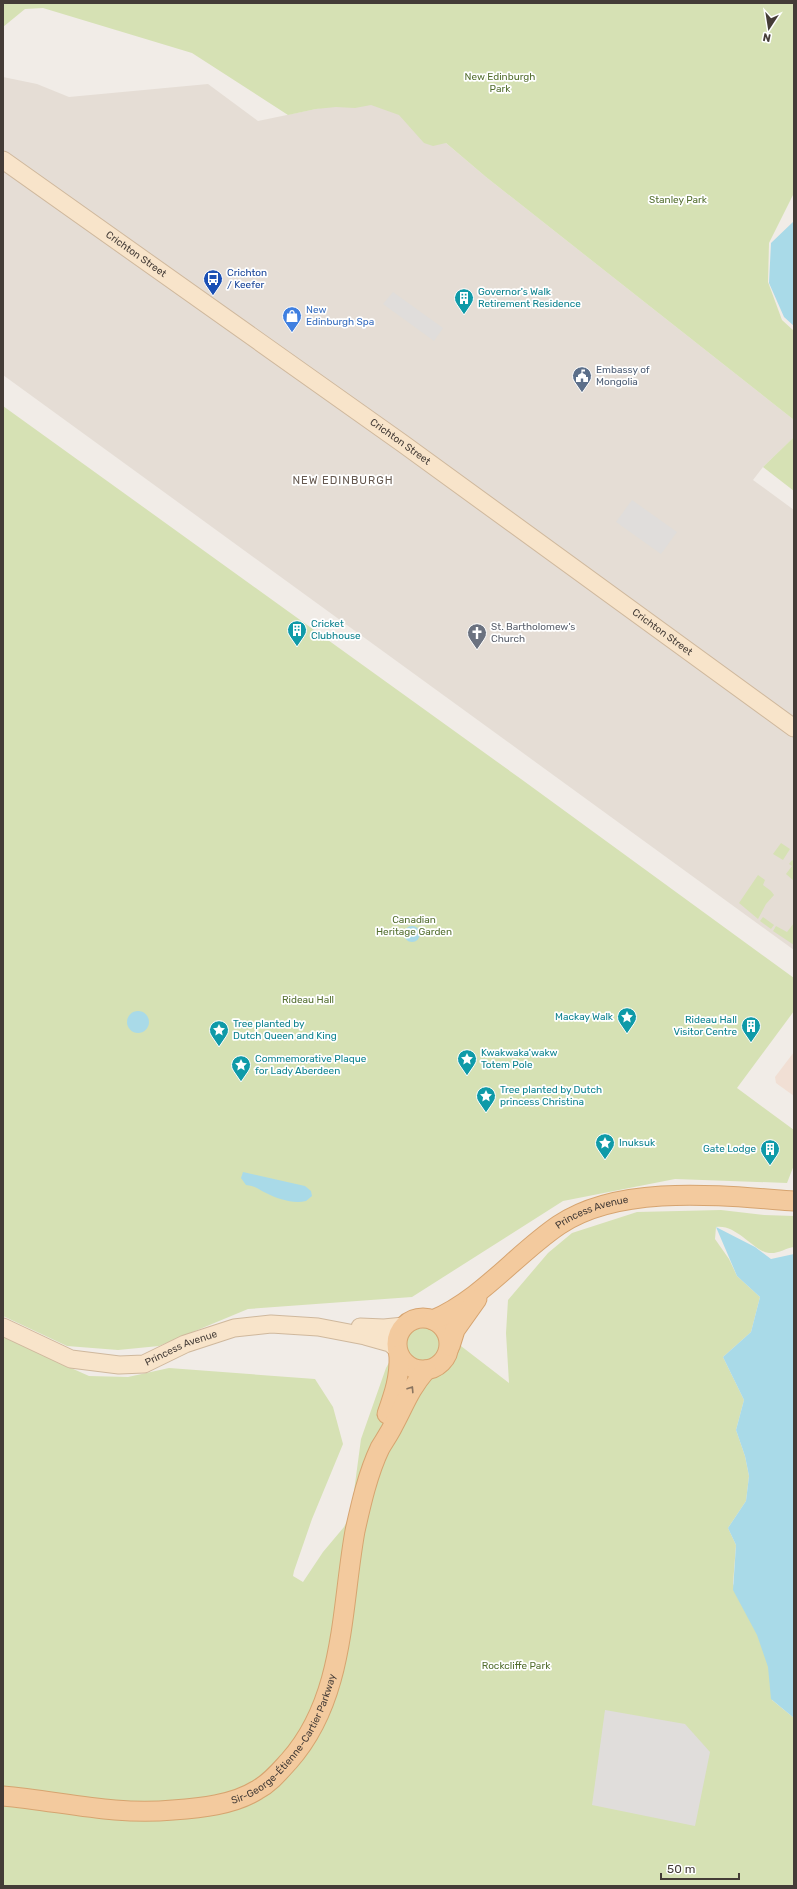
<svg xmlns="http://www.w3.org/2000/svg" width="797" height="1889" font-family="Rubik,sans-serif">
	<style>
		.residential { fill: #e5ddd5 }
		.commercial { fill: #f1dfd4 }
		.green { fill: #d6e1b4 }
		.parking { fill: #e0dddb }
		.water { fill: #a9dae8 }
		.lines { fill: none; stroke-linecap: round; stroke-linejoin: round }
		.secondary-casing { stroke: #cfb89d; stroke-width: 19 }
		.primary-casing { stroke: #d6a470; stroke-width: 21 }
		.secondary { stroke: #f8e4ca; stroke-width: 17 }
		.primary { stroke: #f3ca9e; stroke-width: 19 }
		.oneway { stroke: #8a7560 }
		.labels { text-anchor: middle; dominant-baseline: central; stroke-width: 3.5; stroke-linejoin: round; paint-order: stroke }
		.park-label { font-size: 10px; fill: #546f30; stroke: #fff }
		.street-label { font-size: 10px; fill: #443c37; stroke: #fff }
		.transit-label { font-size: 10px; fill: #164399; stroke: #fff; text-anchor: start }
		.culture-label { font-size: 10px; fill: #0d838f; stroke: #fff; text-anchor: start }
		.shop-label { font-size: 10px; fill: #366cbe; stroke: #fff; text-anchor: start }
		.service-label { font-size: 10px; fill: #4e5e75; stroke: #fff; text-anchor: start }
		.worship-label { font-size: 10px; fill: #5b616d; stroke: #fff; text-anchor: start }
		.neighbourhood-label { font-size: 11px; letter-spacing: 1px; fill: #65584f; stroke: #fff }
	</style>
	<rect width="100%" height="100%" fill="#f1ece7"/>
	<polygon class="residential" points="3,77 37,84 69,97 208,84 258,121 388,94 486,177 794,420 794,437 763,467 753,480 794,510 794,950 3,375"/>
	<polygon class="commercial" points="794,1052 794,1096 776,1083 775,1077"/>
	<g class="green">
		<polygon points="3,3 794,3 794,193 769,243 768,282 782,320 794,331 794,420 486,177 446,143 433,146 424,143 399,115 371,105 355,108 336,107 316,109 288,115 192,53 43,8 25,9 3,27"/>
		<polygon points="3,406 521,779 794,978 794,1011 737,1088 794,1130 794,1165 787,1183 675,1179 563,1201 412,1297 248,1309 159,1346 118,1350 67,1346 3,1316"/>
		<polygon points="794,437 794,491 763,467"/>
		<polygon points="781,843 790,849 783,860 773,854"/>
		<polygon points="792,860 794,861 794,881 786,874 792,866 789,864"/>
		<polygon points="758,875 765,880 763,885 771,891 774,895 766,904 758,919 739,903"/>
		<polygon points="763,917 774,925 771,929 760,921"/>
		<polygon points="794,923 794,945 773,931 776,926 787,932"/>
		<path d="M721,1210L764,1215L794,1216V1247C786,1248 778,1254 769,1253C753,1251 737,1224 716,1227L715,1239L729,1259L737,1276L760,1297L751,1332L723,1357L744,1400L736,1430L745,1456L749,1476L746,1501L728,1528L736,1545L733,1584L750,1613L773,1676L772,1700L794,1718V1886H3V1336L72,1366L71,1368L89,1376L128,1377L169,1368L315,1379L333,1407L343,1444L312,1519L294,1571L293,1576L303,1582L323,1552L344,1527L351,1514L361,1439L386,1368L407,1331L435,1326L509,1383L506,1333L508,1300L548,1253L572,1233L637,1212Z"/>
	</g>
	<g class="parking">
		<polygon points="393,292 443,328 434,341 383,304"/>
		<polygon points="632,500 677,532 661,554 616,522"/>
		<polygon points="605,1710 685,1724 710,1752 695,1826 592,1805"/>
	</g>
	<g class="water">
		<polygon points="794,215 794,326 784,317 769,283 771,243 793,222"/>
		<circle cx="412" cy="934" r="8"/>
		<circle cx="138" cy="1022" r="11"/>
		<path d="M243,1172L305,1186L311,1191L312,1196L306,1201C293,1204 278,1199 266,1193C258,1189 256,1186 246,1185L241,1178Z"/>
		<polygon points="716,1227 755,1247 771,1259 794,1254 794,1718 771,1699 768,1667 757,1635 733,1590 736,1545 728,1528 746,1501 749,1476 745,1456 736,1430 744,1400 723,1357 751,1332 760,1297 737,1276"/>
	</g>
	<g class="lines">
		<g class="secondary-casing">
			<g id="secondary">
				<path id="s1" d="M3,160L402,443L794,728"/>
				<path id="s2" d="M3,1327L71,1359L119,1365L144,1364L185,1344L234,1328L271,1324L318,1327L365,1336L390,1343L397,1349"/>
				<polyline points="360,1327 384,1328 404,1326"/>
			</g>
		</g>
		<g class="primary-casing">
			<g id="primary">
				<circle cx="423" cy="1344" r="26"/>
				<path id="s3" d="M433,1320C482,1299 516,1254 559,1225C621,1183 724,1196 794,1201"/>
				<polyline points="450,1346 455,1330 477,1299"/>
				<path d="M387,1414C394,1394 400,1377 399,1355"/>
				<path id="s4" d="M3,1796C60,1801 115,1816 173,1810C200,1808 233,1805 257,1790C270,1783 279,1772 289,1761C345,1698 341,1609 355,1531C361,1504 368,1473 380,1448C384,1441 389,1434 393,1426C405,1404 409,1390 426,1370"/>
			</g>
		</g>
		<use href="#secondary" class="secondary"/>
		<use href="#primary" class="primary"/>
	</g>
	<defs><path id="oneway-chevron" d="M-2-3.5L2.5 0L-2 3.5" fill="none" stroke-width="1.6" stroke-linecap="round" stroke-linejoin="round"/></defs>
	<use class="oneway" href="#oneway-chevron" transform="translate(411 1389) rotate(-57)"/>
	<defs>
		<g id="bus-pin" transform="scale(1)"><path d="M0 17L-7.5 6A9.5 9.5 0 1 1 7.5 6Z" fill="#1a4fb4" stroke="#fff"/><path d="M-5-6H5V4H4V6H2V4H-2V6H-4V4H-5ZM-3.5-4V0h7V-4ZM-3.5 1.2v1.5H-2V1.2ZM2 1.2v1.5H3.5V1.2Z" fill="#fff"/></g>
		<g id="building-pin" transform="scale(1)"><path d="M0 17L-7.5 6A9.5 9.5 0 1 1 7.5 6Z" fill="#0f9aa8" stroke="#fff"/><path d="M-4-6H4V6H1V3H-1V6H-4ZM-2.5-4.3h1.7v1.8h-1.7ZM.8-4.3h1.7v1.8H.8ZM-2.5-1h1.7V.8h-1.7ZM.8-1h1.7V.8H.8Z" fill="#fff"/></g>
		<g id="shop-pin" transform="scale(1)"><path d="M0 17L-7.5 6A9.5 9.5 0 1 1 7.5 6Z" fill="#3f7fe0" stroke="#fff"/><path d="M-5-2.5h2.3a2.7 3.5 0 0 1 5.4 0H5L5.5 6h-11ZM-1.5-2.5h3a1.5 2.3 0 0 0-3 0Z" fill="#fff"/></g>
		<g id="civic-pin" transform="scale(1)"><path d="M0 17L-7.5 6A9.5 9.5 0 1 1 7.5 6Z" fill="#5c6f8a" stroke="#fff"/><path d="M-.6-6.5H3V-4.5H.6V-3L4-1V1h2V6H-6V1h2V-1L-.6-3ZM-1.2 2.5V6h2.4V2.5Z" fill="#fff"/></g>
		<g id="church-pin" transform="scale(1)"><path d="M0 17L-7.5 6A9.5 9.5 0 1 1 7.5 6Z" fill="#6b7280" stroke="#fff"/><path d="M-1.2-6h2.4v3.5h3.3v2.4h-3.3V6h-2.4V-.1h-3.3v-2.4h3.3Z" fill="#fff"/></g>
		<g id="sight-pin" transform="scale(1)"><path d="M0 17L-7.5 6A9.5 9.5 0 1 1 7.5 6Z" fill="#0f9aa8" stroke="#fff"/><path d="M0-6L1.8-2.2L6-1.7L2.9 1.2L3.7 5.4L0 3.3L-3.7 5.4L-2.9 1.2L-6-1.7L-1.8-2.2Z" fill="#fff"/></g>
	</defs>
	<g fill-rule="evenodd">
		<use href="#bus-pin" x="213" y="279"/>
		<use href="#building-pin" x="464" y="298"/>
		<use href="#shop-pin" x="292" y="316"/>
		<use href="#civic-pin" x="582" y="376"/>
		<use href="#building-pin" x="297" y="630"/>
		<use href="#church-pin" x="477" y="633"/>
		<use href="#sight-pin" x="627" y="1017"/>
		<use href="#building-pin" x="751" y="1026"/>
		<use href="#sight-pin" x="219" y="1030"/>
		<use href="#sight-pin" x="467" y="1059"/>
		<use href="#sight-pin" x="241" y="1065"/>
		<use href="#sight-pin" x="486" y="1096"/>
		<use href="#sight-pin" x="605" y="1143"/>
		<use href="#building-pin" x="770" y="1149"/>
	</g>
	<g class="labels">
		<g class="park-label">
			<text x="500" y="77">New Edinburgh<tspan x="500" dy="12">Park</tspan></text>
			<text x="678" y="200">Stanley Park</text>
			<text x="414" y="920">Canadian<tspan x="414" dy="12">Heritage Garden</tspan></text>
			<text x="308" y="1000">Rideau Hall</text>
			<text x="516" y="1666">Rockcliffe Park</text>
		</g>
		<g class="street-label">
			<text stroke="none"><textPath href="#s1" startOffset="163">Crichton Street</textPath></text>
			<text stroke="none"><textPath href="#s1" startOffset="487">Crichton Street</textPath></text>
			<text stroke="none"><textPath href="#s1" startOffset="811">Crichton Street</textPath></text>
			<text stroke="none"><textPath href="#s3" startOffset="194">Princess Avenue</textPath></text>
			<text stroke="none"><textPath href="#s2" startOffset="189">Princess Avenue</textPath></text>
			<text stroke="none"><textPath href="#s4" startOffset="315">Sir-George-Étienne-Cartier Parkway</textPath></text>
		</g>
		<g class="transit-label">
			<text x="227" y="273">Crichton<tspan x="227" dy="12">/ Keefer</tspan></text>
		</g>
		<g class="culture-label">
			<text x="478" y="292">Governor's Walk<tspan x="478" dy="12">Retirement Residence</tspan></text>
			<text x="311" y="624">Cricket<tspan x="311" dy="12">Clubhouse</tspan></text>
			<text x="613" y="1017" text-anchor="end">Mackay Walk</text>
			<text x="737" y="1020" text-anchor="end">Rideau Hall<tspan x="737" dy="12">Visitor Centre</tspan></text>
			<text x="233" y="1024">Tree planted by<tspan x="233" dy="12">Dutch Queen and King</tspan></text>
			<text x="481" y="1053">Kwakwaka'wakw<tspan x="481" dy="12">Totem Pole</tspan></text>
			<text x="255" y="1059">Commemorative Plaque<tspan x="255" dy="12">for Lady Aberdeen</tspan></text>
			<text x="500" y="1090">Tree planted by Dutch<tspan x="500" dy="12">princess Christina</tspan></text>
			<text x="619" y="1143">Inuksuk</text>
			<text x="756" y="1149" text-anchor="end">Gate Lodge</text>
		</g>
		<g class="shop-label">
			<text x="306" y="310">New<tspan x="306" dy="12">Edinburgh Spa</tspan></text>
		</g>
		<g class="service-label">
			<text x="596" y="370">Embassy of<tspan x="596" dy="12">Mongolia</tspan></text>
		</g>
		<g class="worship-label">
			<text x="491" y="627">St. Bartholomew's<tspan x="491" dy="12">Church</tspan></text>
		</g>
		<g class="neighbourhood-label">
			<text x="343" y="480">NEW EDINBURGH</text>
		</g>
	</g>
	<rect width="797" height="1889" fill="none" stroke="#443c37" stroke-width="8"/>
	<g transform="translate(769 28) rotate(192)" stroke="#ffffff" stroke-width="3" paint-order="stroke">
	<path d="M0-3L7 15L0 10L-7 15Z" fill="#443c37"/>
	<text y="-6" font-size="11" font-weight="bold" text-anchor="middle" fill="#443c37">N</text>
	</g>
	<path d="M661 1873v6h78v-6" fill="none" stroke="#443c37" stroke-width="2"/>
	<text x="667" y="1873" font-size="12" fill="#443c37" stroke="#ffffff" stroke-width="3" paint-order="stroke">50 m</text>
</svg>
